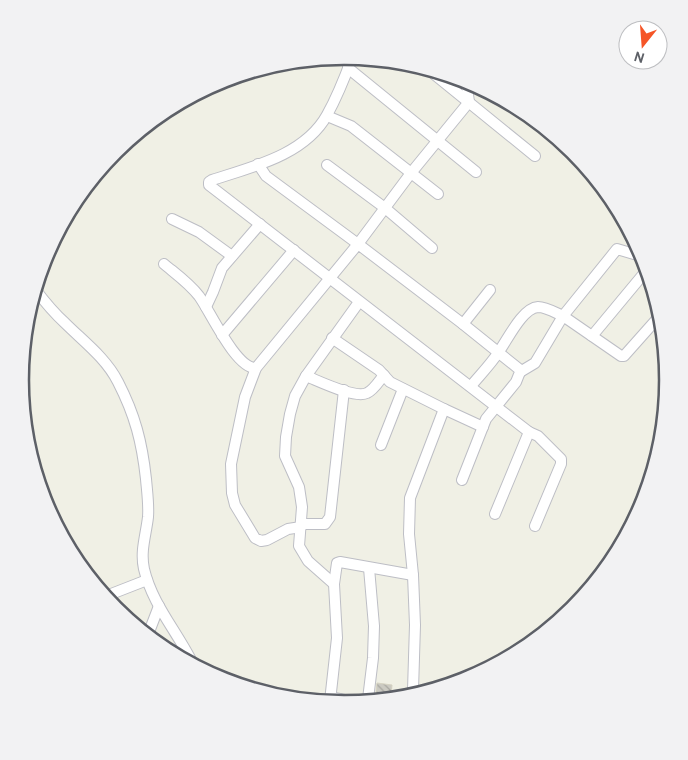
<svg xmlns="http://www.w3.org/2000/svg" width="688" height="760" font-family="Overpass,sans-serif">
	<style>
		.shadow { fill: #0003 }
		.building { fill: url(#building-back-hatch); stroke: #d6d3c3 }
		.lines { fill: none; stroke-linecap: round; stroke-linejoin: round }
		.minor-casing { stroke: #bdbec5; stroke-width: 12 }
		.minor { stroke: #fff; stroke-width: 10 }
		.rim { fill: none; stroke: #5d6067; stroke-width: 2.5 }
	</style>
	<defs>
		<pattern id="building-back-hatch" width="6" height="6" patternUnits="userSpaceOnUse" patternTransform="scale(1.25)"><rect width="6" height="6" fill="#cbcac2"/><path d="M-1 5l2 2M0 0l6 6M5-1l2 2" fill="none" stroke="#a8a7a1"/></pattern>
	</defs>
	<rect width="100%" height="100%" fill="#f0f0e5"/>
	<polygon class="shadow" points="378,685 392,687 392,694 378,694"/>
	<polygon class="building" points="377,683 392,685 391,695 376,692"/>
	<g class="lines">
		<g class="minor-casing">
			<g id="minor">
				<path d="M352,58C345,77 337,97 327,115C305,155 252,167 212,180L209,182V185L529,432L495,514"/>
				<polyline points="348,68 476,172"/>
				<polyline points="434,74 535,156"/>
				<polyline points="327,116 351,126 360,133 438,194"/>
				<polyline points="258,164 266,176 358,244 411,173 469,102 466,80"/>
				<polyline points="327,165 385,208 432,248"/>
				<polyline points="172,219 199,232 232,256"/>
				<path d="M164,264C176,274 189,283 199,296C210,311 236,369 256,368"/>
				<path d="M35,289C44,301 54,313 65,323C83,341 106,358 118,382C135,415 142,442 146,479C147,491 149,505 148,517C146,535 140,551 144,569C152,603 175,629 191,660"/>
				<polyline points="206,307 213,292 222,268 260,224"/>
				<polyline points="463,324 490,290"/>
				<polyline points="222,335 294,250"/>
				<polyline points="592,336 646,271"/>
				<polyline points="332,338 379,370 390,382 444,409 483,427"/>
				<polyline points="520,372 535,363 563,316 621,356 624,356 656,320"/>
				<path d="M306,376C319,381 355,399 367,393C374,390 379,381 384,375"/>
				<path d="M471,386C480,375 490,365 498,353C507,341 522,308 538,307C546,307 556,313 563,316L617,249L644,257"/>
				<polyline points="529,432 538,436 561,459 561,464 535,526"/>
				<polyline points="381,445 403,389"/>
				<polyline points="301,524 325,524 330,517 344,390"/>
				<polyline points="301,527 288,529 267,540 261,541 255,538 235,505 232,493 231,464 245,397 256,368 358,244 463,324 519,369 520,372 516,382 486,419 462,480"/>
				<polyline points="334,584 337,563 340,562 413,575"/>
				<polyline points="106,596 147,580"/>
				<polyline points="149,632 159,606"/>
				<polyline points="413,690 415,625 413,575 409,534 410,498 444,409"/>
				<polyline points="331,697 355,702"/>
				<polyline points="368,699 373,658 374,626 369,568"/>
				<polyline points="330,701 337,638 334,584 308,561 299,546 302,507 299,487 285,456 286,437 290,414 295,396 306,376 359,302"/>
			</g>
		</g>
		<use href="#minor" class="minor"/>
	</g>
	<path d="M0 0H688V760H0ZM29 380a315 315 0 1 1 630 0a315 315 0 1 1-630 0Z" fill="#f2f2f3" fill-rule="evenodd"/>
	<path class="rim" d="M29 380a315 315 0 1 1 630 0a315 315 0 1 1-630 0Z"/>
	<g transform="translate(643 45) rotate(197)"><circle r="24" fill="#ffffff" stroke="#bebfc2"/>
	<path d="M0-4L9 19L0 12L-9 19Z" fill="#f55527"/>
	<text y="-8" font-size="14" font-weight="bold" text-anchor="middle" fill="#5d6067">N</text>
	</g>
</svg>
